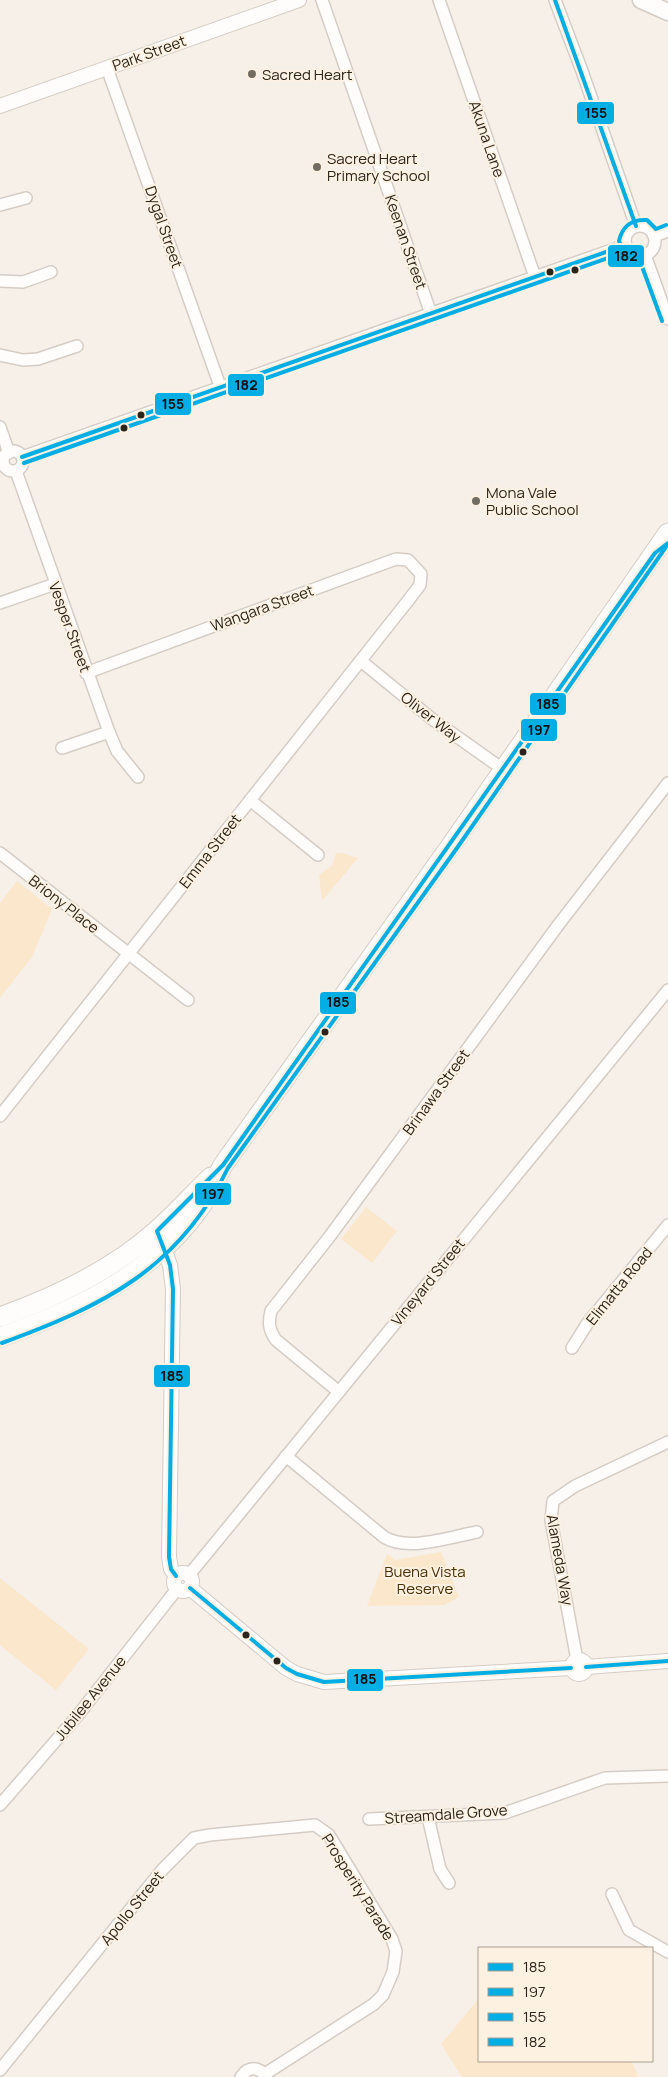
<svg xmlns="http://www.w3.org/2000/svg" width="668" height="2077" font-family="Manrope,sans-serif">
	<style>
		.green { fill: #fbe7cc }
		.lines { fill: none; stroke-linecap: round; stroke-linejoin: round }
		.minor-casing { stroke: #d5cdc5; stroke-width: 14 }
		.tertiary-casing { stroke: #d5cdc5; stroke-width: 16 }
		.secondary-casing { stroke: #d5cdc5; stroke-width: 19 }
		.trunk-casing { stroke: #d5cdc5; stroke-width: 21 }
		.minor { stroke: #fefdfc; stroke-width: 11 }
		.tertiary { stroke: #fefdfc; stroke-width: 14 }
		.secondary { stroke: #fefdfc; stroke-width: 16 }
		.trunk { stroke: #fefdfc; stroke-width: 19 }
		.bus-1-casing { stroke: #fdf1e2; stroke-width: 8 }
		.bus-2-casing { stroke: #fdf1e2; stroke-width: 8 }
		.bus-3-casing { stroke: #fdf1e2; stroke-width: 8 }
		.bus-4-casing { stroke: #fdf1e2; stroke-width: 8 }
		.bus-1 { stroke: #02aee4; stroke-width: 4 }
		.bus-2 { stroke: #02aee4; stroke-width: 4 }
		.bus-3 { stroke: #02aee4; stroke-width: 4 }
		.bus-4 { stroke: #02aee4; stroke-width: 4 }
		.poi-dot { fill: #726b62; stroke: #fdf1e2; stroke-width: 2 }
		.bus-dot { fill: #2b241a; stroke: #fdf1e2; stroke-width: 2 }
		.labels { text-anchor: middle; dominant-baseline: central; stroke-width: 4; stroke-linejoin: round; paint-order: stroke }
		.street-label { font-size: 15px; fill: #2b241a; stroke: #fdf1e2 }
		.poi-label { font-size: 15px; fill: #2b241a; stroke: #fdf1e2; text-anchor: start }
		.park-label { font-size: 15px; fill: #4b3003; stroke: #fdf1e2 }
		.line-badge { stroke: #fdf1e2; stroke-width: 2 }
		.pale-badge-label { font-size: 14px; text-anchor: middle; font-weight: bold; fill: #111 }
	</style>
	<rect width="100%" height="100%" fill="#f7f0e8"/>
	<g class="green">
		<polygon points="336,853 343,853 358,858 322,901 319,875 332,866"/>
		<polygon points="17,881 52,909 32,957 0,998 0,903"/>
		<polygon points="366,1207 397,1231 372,1263 341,1239"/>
		<polygon points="441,1552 459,1597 444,1605 367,1606 387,1554 395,1560"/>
		<polygon points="0,1578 89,1649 56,1690 0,1645"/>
		<polygon points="479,1998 479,2061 631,2061 639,2077 462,2077 441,2044"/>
	</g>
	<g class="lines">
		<g class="minor-casing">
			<g id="minor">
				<polyline points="322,0 431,314"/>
				<polyline points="439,0 535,277"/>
				<polyline points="555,0 582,71 636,226"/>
				<polyline points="107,68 220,386"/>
				<polyline points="0,205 26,198"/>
				<circle cx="640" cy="241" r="15"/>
				<polyline points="654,236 668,231"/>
				<polyline points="645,255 668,319"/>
				<polyline points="0,281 23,282 51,272"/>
				<polyline points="0,355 23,360 38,359 77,346"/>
				<polyline points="0,427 9,453"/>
				<circle cx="13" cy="461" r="10"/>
				<polyline points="22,457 626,245"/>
				<polyline points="16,471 109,732 117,751 138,777"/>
				<polyline points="0,603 55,584"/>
				<polyline points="361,661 432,719 504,770"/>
				<polyline points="62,748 109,732"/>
				<polyline points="250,800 318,855"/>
				<polyline points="0,853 188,1000"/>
				<polyline points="0,1116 407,602 420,585 421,574 408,560 396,559 86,673"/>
				<polyline points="572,1348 587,1324 668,1225"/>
				<path d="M339,1392L276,1340C269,1330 268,1323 271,1311L330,1236L559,924L668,783"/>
				<path d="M286,1456L384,1537C408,1552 450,1537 477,1532"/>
				<polyline points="189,1575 668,990"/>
				<polyline points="577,1660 551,1520 553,1501 575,1486 668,1442"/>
				<polyline points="0,1805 78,1715 177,1589"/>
				<polyline points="428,1817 440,1869 449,1883"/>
				<polyline points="369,1819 505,1813 605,1778 668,1776"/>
				<polyline points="612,1894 629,1930 668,1952"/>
				<polyline points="0,2070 163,1869 194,1838 210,1835 315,1825 329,1835 392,1939 396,1951 393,1972 383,1995 374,2004 265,2074"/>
				<path d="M241,2077C248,2066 259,2066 266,2077"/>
			</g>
		</g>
		<g class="tertiary-casing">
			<g id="tertiary">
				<polyline points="0,106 299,0"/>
				<polyline points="161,1241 170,1265 173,1289 169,1557 171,1569 176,1576"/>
				<circle cx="183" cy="1582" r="9"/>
				<polyline points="190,1588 286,1668 297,1674 324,1682 571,1668"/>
				<circle cx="579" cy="1667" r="7"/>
				<polyline points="586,1667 668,1661"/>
			</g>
		</g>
		<g class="secondary-casing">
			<polyline id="secondary" points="641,0 668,12"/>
		</g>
		<g class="trunk-casing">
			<g id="trunk">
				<path d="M0,1317C56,1297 111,1271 156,1231C176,1214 192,1195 211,1177"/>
				<path d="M0,1337C76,1310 154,1274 201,1206C210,1193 216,1179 223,1165L452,844L668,533"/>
			</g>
		</g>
		<use href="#minor" class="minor"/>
		<use href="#tertiary" class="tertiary"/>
		<use href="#secondary" class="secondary"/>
		<use href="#trunk" class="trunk"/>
		<g class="bus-1-casing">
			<g id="bus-1">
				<polyline points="176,1576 171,1569 169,1557 173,1289 170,1265 157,1231 223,1165 655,553 668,543"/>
				<polyline points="190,1588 286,1668 297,1674 324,1682 571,1668"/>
				<polyline points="586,1667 668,1661"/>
			</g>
		</g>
		<g class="bus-2-casing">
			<path id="bus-2" d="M2,1343C103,1306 179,1269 228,1168L457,848L668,544"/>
		</g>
		<g class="bus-3-casing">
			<g id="bus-3">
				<polyline points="555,0 636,226"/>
				<polyline points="22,457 626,245"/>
			</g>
		</g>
		<g class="bus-4-casing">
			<g id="bus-4">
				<path d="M662,321L640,261L627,258L619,241C622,226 632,219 647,220L656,229L666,225"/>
				<polyline points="24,463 628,251"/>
			</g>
		</g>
		<use href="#bus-1" class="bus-1"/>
		<use href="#bus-2" class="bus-2"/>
		<use href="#bus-3" class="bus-3"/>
		<use href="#bus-4" class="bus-4"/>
	</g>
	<g class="poi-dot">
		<circle cx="252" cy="74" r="5"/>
		<circle cx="317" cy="167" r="5"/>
		<circle cx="476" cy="501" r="5"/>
	</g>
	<g class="bus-dot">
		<circle cx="575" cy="270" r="4.5"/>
		<circle cx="550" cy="272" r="4.5"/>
		<circle cx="141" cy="415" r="4.5"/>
		<circle cx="124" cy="428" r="4.5"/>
		<circle cx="523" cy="752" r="4.5"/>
		<circle cx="325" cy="1032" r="4.5"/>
		<circle cx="246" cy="1635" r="4.5"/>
		<circle cx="277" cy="1661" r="4.5"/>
	</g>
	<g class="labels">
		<g class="street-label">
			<text transform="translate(149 53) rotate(-20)">Park Street</text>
			<text transform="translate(487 139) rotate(71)">Akuna Lane</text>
			<text transform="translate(164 227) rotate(71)">Dygal Street</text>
			<text transform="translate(406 242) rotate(71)">Keenan Street</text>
			<text transform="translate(262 608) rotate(-20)">Wangara Street</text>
			<text transform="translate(70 627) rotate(70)">Vesper Street</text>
			<text transform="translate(431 717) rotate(38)">Oliver Way</text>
			<text transform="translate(210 851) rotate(-52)">Emma Street</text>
			<text transform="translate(64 904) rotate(38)">Briony Place</text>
			<text transform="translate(436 1092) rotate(-54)">Brinawa Street</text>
			<text transform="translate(428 1282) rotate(-51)">Vineyard Street</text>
			<text transform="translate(619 1286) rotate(-51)">Elimatta Road</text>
			<text transform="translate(560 1560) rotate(80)">Alameda Way</text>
			<text transform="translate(90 1698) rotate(-51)">Jubilee Avenue</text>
			<text transform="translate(446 1814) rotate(-4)">Streamdale Grove</text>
			<text transform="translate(358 1887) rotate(58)">Prosperity Parade</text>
			<text transform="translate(132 1908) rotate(-51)">Apollo Street</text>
		</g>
		<g class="poi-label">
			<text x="262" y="74">Sacred Heart</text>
			<text x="327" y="158">Sacred Heart<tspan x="327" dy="17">Primary School</tspan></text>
			<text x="486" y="492">Mona Vale<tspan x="486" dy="17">Public School</tspan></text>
		</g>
		<g class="park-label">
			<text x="425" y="1571">Buena Vista<tspan x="425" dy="17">Reserve</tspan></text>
		</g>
	</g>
	<g class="line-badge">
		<rect x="576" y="101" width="39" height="24" rx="5" fill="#02aee4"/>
		<rect x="607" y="244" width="38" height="24" rx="5" fill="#02aee4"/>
		<rect x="227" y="373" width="38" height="24" rx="5" fill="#02aee4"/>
		<rect x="154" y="392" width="38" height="24" rx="5" fill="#02aee4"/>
		<rect x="529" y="692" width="38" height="24" rx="5" fill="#02aee4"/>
		<rect x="520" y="718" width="38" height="24" rx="5" fill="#02aee4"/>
		<rect x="319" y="991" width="38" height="24" rx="5" fill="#02aee4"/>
		<rect x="194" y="1182" width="38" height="24" rx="5" fill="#02aee4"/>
		<rect x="153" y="1364" width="38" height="24" rx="5" fill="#02aee4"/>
		<rect x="346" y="1668" width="38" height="24" rx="5" fill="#02aee4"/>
	</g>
	<g class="pale-badge-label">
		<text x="596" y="118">155</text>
		<text x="626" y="261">182</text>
		<text x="246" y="390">182</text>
		<text x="173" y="409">155</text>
		<text x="548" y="709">185</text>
		<text x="539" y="735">197</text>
		<text x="338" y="1007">185</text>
		<text x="213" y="1199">197</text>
		<text x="172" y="1381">185</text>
		<text x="365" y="1684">185</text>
	</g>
	<rect x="478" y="1947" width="175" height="115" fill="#fdf1e2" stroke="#a99f92"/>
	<rect x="488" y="1963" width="25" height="8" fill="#02aee4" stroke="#a99f92"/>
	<text x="523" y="1972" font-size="15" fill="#2b241a">185</text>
	<rect x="488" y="1988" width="25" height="8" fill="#02aee4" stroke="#a99f92"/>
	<text x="523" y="1997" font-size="15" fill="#2b241a">197</text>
	<rect x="488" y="2013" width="25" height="8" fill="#02aee4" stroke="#a99f92"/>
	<text x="523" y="2022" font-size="15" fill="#2b241a">155</text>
	<rect x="488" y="2038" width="25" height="8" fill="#02aee4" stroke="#a99f92"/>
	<text x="523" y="2047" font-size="15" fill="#2b241a">182</text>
</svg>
